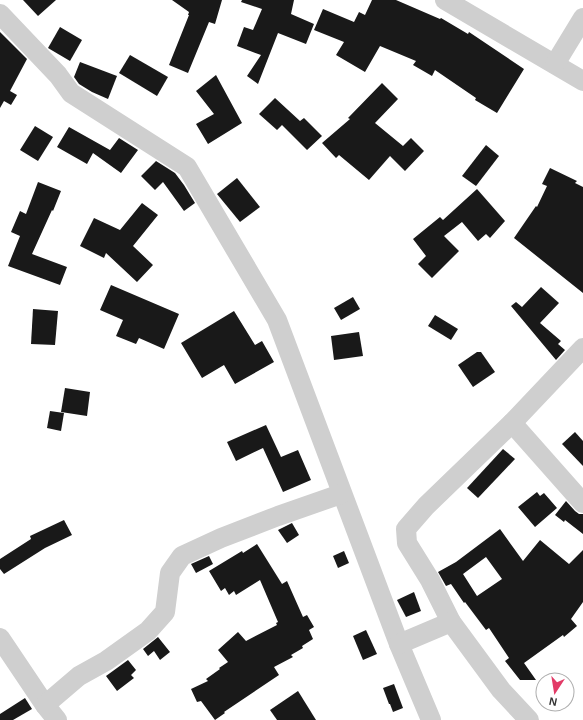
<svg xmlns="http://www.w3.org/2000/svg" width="583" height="720" font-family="Helvetica,sans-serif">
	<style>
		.building { fill: #191919; fill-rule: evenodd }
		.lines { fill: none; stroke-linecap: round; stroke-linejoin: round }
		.minor { stroke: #cfcfcf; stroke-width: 20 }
	</style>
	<rect width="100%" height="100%" fill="#fff"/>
	<g class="building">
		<polygon points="23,0 56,0 38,16"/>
		<polygon points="172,0 222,0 215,24 209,22 188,73 169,65 189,15 188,15 189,12"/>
		<polygon points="242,0 294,0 291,14 314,24 306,44 278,33 258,84 247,76 261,55 237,46 244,27 253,30 262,9 241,2"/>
		<polygon points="372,0 396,0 440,19 441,18 468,34 469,32 524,69 497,113 475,100 476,98 435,70 432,76 413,65 416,61 380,46 365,72 336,55 344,42 314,30 323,9 354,22 359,12 365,15"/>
		<polygon points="60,27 82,40 70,61 48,48"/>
		<polygon points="0,32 27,59 10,91 17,95 11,105 4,101 0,108"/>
		<polygon points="130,55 168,77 157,96 119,73"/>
		<polygon points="80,62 117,76 108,99 92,92 79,84 74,77"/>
		<polygon points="216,75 242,123 208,144 196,124 214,114 196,91"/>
		<polygon points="382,83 398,99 375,123 403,146 411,138 424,151 405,171 390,156 369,180 339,155 336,158 322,143 350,119 348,118"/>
		<polygon points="275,98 300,121 304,118 322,136 307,150 282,125 277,130 259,114"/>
		<polygon points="35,126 53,137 38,161 20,150"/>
		<polygon points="69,127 110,150 119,138 138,150 121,173 93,153 87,164 57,147"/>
		<polygon points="486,145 499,156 476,186 462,176"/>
		<polygon points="156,161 175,173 184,185 195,203 184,211 163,182 155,190 141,176"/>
		<polygon points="550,168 577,181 575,183 583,187 583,293 514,238 536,206 537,207 547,186 542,184"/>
		<polygon points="237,178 260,207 240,222 217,194"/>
		<polygon points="38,182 61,191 53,211 52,210 32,254 67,267 60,285 8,266 20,236 11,232 20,211 26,214"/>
		<polygon points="477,189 505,221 490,238 486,234 478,241 462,222 444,236 459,251 432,278 418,264 426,256 413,239 440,217 443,220"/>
		<polygon points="142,203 158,215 133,246 153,265 137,282 106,253 104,258 80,246 94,218 120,230"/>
		<polygon points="111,285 179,314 164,349 139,338 136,344 116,336 123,320 100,310"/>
		<polygon points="541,287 559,303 540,323 561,341 558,344 565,350 556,360 511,306 516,302 522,307"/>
		<polygon points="353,297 360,309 341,320 334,308"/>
		<polygon points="33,309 58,311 55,345 31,344"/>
		<polygon points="234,311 255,345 262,341 274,362 235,384 224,365 202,378 181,343"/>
		<polygon points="435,315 458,329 451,340 428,326"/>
		<polygon points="359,332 363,356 334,360 331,336"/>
		<polygon points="477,352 481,352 495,372 473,387 458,365"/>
		<polygon points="65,388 90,392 87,416 61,412"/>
		<polygon points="50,411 64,413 61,431 47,428"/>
		<polygon points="266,425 281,457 298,450 311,480 283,492 263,448 236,461 227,442"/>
		<polygon points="575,432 583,441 583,466 562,444"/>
		<polygon points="503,449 515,459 478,498 467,488"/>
		<polygon points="537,492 540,496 544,493 557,508 535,527 518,507"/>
		<polygon points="566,501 575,511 579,514 583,514 583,534 565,520 564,522 555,515"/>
		<polygon points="64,520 72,535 45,548 4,574 0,569 0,559 31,539 30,536"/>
		<polygon points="292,523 299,535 287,543 278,530"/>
		<path d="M500,529L523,561L540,540L569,564L583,550V602L571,619L577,626L564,637L563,635L524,663L536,680H520L505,661L509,658L489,628L486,630L465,602L464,603L451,584L446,586L438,572L456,562ZM486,557L502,579L477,596L463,574Z"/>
		<polygon points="257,544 282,584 287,581 303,617 307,615 314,627 309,630 313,639 302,646 303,648 291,655 293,657 274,667 279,675 224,712 225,713 215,720 201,701 197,702 191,689 208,681 206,679 220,669 219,668 228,662 218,650 238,632 246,641 277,625 276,623 278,622 260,580 236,595 234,591 229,595 225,588 221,591 209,571 242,551 243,553"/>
		<polygon points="344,551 349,563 338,568 333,556"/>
		<polygon points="209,556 213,564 196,573 191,564"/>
		<polygon points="414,592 421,611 406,617 397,600"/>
		<polygon points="366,630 377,654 363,660 353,636"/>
		<polygon points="158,637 170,652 160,660 154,651 148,656 143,649"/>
		<polygon points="128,660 136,670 131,675 134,678 117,691 106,676"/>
		<polygon points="394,684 403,708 393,712 390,704 389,704 383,688"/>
		<polygon points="298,691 316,720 277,720 270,710"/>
		<polygon points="25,698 32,709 13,720 0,720 0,714"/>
	</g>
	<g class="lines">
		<g class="minor">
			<polyline points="445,0 583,81"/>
			<polyline points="0,14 58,75 71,93 187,167 277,320 399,644 431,720"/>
			<polyline points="555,64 583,18"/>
			<polyline points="512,423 583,503"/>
			<polyline points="451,622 430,580 407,543 406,529 426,506 512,423 583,348"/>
			<polyline points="0,638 45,705 57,720"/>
			<polyline points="399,644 451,622 501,690 529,720"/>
			<polyline points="45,705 79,676 106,661 148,631 165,612 170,573 182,556 221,538 278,516 341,494"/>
		</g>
	</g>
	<g transform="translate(555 692) rotate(192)"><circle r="19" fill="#ffffff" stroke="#adadad"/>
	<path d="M0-3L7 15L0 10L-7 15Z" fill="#e23b67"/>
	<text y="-6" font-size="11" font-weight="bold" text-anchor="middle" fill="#323232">N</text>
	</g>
</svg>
